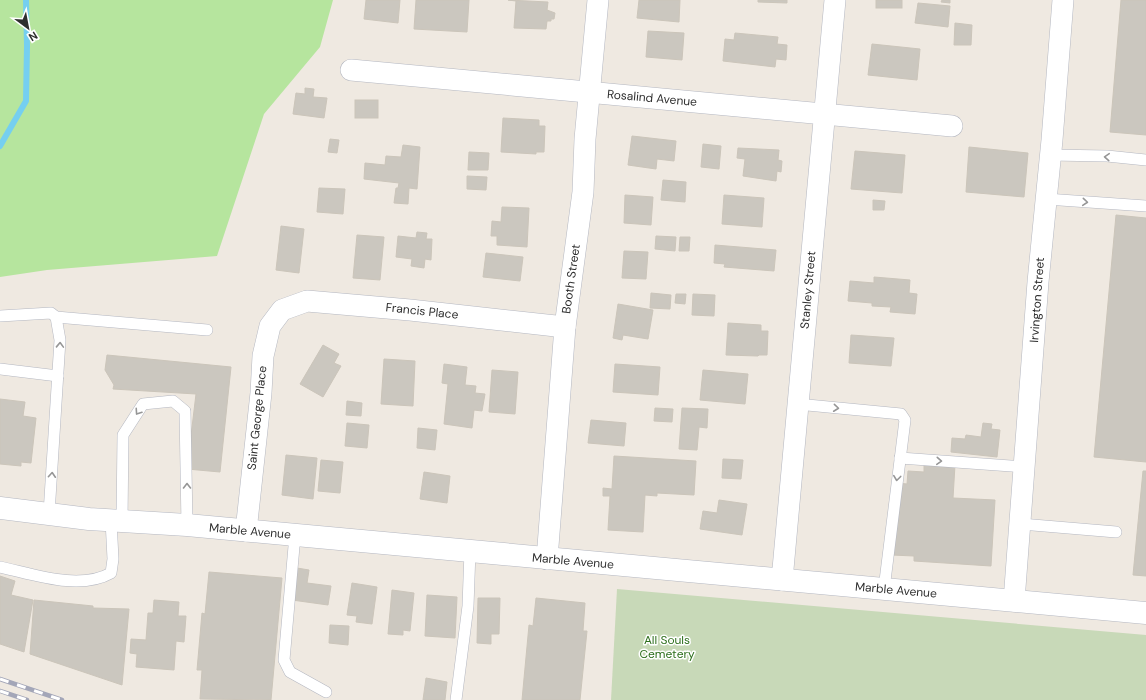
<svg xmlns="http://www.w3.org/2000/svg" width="1146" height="700" font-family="'DM Sans',sans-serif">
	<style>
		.green { fill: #b6e59e }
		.cemetery { fill: #c8d9b8 }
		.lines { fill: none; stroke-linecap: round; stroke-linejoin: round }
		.stream { stroke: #75cff0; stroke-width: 6 }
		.building { fill: #cbc7bf; stroke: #cbc5ba }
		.lane-casing { stroke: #b4b7c1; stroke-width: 12 }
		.street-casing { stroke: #b4b7c1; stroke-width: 22 }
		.secondary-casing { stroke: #b4b7c1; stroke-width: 23 }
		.lane { stroke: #fff; stroke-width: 11 }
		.street { stroke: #fff; stroke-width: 21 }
		.secondary { stroke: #fff; stroke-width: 22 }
		.rail-casing { stroke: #a3a6b8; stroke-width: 4.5 }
		.rail { stroke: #fff; stroke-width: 3; stroke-dasharray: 9; stroke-linecap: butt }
		.oneway { stroke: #969696 }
		.labels { text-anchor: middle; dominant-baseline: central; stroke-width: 3; stroke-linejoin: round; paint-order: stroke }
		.street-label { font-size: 12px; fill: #2e2e2e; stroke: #fff }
		.park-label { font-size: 12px; fill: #2c6e1b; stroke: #fff }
	</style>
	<rect width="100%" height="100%" fill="#efe9e1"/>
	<polygon class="green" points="0,0 333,0 320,47 264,114 217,256 47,270 0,277"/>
	<polygon class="cemetery" points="617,589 1146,635 1146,700 611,700"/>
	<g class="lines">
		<polyline class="stream" points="0,146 26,101 27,46 26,0"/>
	</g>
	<g class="building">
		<polygon points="366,0 400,0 398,23 364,19"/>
		<polygon points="416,0 469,0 467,32 414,29"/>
		<polygon points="508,0 548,2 547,10 555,13 554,19 551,19 551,21 547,21 546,29 514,28 516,1"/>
		<polygon points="639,0 680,0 679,22 637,18"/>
		<polygon points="758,0 787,0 787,3 758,2"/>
		<rect x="876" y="0" width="26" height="8"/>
		<polygon points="942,0 950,0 950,3 941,2"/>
		<polygon points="1121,0 1146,0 1146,135 1110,132"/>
		<polygon points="918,3 950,6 948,27 915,23"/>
		<polygon points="955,23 972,25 971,45 954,45"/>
		<polygon points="648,31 684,33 682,60 646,57"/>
		<polygon points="735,33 778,37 777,44 787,45 786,60 776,59 775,67 723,61 725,39 734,40"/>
		<polygon points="872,44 920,49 917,80 868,75"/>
		<polygon points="305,88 314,89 313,97 327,98 324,118 293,114 296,93 305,94"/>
		<rect x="355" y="100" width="23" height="18"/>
		<polygon points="503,118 539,120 539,126 545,126 544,152 536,152 536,154 501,152"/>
		<polygon points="632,136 676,141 674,161 657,159 656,169 628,165"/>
		<polygon points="330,139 339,140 337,153 328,152"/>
		<polygon points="703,144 721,146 719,169 701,167"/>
		<polygon points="403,145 420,147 417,189 409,188 408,204 394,203 396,188 398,188 399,183 364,179 365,163 385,165 386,156 401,157"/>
		<polygon points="969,147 1028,153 1024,197 966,192"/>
		<polygon points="738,148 779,150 778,160 782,161 781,172 777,171 776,181 743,176 745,159 737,158"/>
		<polygon points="855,151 905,155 902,193 851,189"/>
		<polygon points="469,152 489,153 488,170 468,170"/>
		<polygon points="467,176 487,177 486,190 467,189"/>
		<polygon points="663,180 686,182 685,202 661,200"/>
		<polygon points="319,188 345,189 343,214 317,212"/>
		<polygon points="625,195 653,197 651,225 624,223"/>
		<polygon points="724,195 764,198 762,227 722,224"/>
		<polygon points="873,200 885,201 884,210 873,210"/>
		<polygon points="502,207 529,208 527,247 497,245 497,236 491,236 492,221 501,222"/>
		<polygon points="1116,215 1146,218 1146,462 1094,457"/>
		<polygon points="281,226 304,229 299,273 276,270"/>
		<polygon points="417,232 427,233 426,239 432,239 431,260 425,259 424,268 411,266 412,259 396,257 398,236 416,238"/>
		<polygon points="357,235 384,237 380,280 353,278"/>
		<polygon points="656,236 676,237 675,251 655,249"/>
		<polygon points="680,237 690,237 689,251 679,251"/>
		<polygon points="715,245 776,250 774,271 724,267 725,264 714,263"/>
		<polygon points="624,251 648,252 646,279 622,278"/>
		<polygon points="486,253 523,257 520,281 483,277"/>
		<polygon points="874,277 910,280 909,293 917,294 915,314 890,312 891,307 872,306 872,303 848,301 850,281 874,283"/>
		<polygon points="651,293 671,295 670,309 650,308"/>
		<polygon points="676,294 686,294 685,304 675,303"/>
		<polygon points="693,294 715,295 714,316 692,315"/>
		<polygon points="618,304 653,310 648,339 623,335 622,340 613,338"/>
		<polygon points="728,323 761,325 761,331 768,331 767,355 759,355 758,356 726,355"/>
		<polygon points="851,335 894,338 891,366 849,363"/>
		<polygon points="323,345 339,354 334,363 341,366 323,397 300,384"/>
		<polygon points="107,355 231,367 220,472 187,469 196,394 113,389 114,385 105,370"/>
		<polygon points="384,359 415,361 413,406 381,404"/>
		<polygon points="444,364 467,367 465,385 476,386 475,393 485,394 482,411 474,410 472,428 444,424 448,384 442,383"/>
		<polygon points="615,364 660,367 658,395 613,392"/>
		<polygon points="492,370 518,372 515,414 489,412"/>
		<polygon points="703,370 748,374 745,404 700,400"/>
		<polygon points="0,399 25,402 23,416 36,418 31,463 21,462 21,466 0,464"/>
		<polygon points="347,401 362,403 361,416 346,415"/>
		<polygon points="655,408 673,409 672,422 654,421"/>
		<polygon points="682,408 708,409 707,428 699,427 697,450 679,449"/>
		<polygon points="591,420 626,423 624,446 588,443"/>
		<polygon points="347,423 369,425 367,448 345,446"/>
		<polygon points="983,423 992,424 991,429 1000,430 997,457 951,452 952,438 965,439 966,435 981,437"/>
		<polygon points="418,428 437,430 435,450 417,448"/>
		<polygon points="286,455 317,458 313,499 282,495"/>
		<polygon points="614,456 696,461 694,495 657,493 657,496 645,495 643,532 608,530 610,496 603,496 603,488 612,489"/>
		<polygon points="723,459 743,460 741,479 722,478"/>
		<polygon points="321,460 343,462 340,493 318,491"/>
		<polygon points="938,464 955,465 953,498 995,500 991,566 914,561 914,556 892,555 897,483 907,484 908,471 924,472 924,465 938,466"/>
		<polygon points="1143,471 1146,471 1146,576 1133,575"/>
		<polygon points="424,472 450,476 447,503 420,499"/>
		<polygon points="719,500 747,504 742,535 700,529 703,511 717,513"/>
		<polygon points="297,568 309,570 307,583 331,586 328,605 292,600"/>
		<polygon points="209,572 282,578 271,700 200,699 202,670 197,670 202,613 205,614"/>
		<polygon points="0,576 15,581 11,595 33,600 24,652 0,644"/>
		<polygon points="352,583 377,587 372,624 356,622 357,616 347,615"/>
		<polygon points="392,590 414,593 410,631 403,630 403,635 388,634"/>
		<polygon points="427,595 457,597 455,638 425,636"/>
		<polygon points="478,598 500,598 499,634 491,634 491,644 477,643"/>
		<polygon points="536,598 585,603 583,631 587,631 580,700 522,700 529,625 533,626"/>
		<polygon points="34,600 93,606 93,608 129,609 122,685 30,654"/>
		<polygon points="154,600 179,602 178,616 186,616 184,642 176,641 174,670 136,667 137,654 130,653 131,639 146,640 148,613 153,613"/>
		<polygon points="330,625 349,626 348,645 329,643"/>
		<polygon points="426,678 447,682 445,700 423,700"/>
	</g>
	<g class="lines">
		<g class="lane-casing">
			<g id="lane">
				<polyline points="1050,155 1107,156 1146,160"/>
				<polyline points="1046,199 1146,206"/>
				<polyline points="0,316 51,313 56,317 60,340 49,514"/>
				<polyline points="56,317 207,330"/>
				<polyline points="0,369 58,376"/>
				<polyline points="797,404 901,414 905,420 884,589"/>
				<polyline points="900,458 1025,467"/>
				<polyline points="122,521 123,435 143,404 173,401 185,411 187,525"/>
				<polyline points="1021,524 1116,532"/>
				<polyline points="295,535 284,660 290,672 326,692"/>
				<path d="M0,567C33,574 79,591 111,573L113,559L111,520"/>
				<polyline points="456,700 468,606 470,551"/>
			</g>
		</g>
		<g class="street-casing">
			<g id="street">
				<polyline points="351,70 952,126"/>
				<polyline points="246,531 261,393 263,356 270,326 282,310 307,301 410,310 565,327"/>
				<polyline points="547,559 565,327 583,192 585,139 598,0"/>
				<polyline points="782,580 835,0"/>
				<polyline points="1014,601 1038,282 1052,140 1063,0"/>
			</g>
		</g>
		<g class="secondary-casing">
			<polyline id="secondary" points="0,508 89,519 187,525 1146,613"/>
		</g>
		<use href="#lane" class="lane"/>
		<use href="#street" class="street"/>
		<use href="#secondary" class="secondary"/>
		<g class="rail-casing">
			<g id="rail">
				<polyline points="0,679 62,700"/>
				<polyline points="0,691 27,700"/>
			</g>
		</g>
		<use href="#rail" class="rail"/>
	</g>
	<defs><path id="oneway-chevron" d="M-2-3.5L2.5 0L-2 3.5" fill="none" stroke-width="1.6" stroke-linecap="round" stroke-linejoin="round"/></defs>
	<g class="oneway">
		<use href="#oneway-chevron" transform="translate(1107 157) rotate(-176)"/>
		<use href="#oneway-chevron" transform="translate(1085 202) rotate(5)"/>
		<use href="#oneway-chevron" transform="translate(60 345) rotate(-88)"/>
		<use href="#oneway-chevron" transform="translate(836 408) rotate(6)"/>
		<use href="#oneway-chevron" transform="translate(138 412) rotate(124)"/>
		<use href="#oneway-chevron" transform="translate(939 461) rotate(4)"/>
		<use href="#oneway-chevron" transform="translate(52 475) rotate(-86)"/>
		<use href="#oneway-chevron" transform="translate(897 478) rotate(97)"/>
		<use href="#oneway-chevron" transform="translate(187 486) rotate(-90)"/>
	</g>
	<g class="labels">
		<g class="street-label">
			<text transform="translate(652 98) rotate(5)">Rosalind Avenue</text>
			<text transform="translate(571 279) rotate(-82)">Booth Street</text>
			<text transform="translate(808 290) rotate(-85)">Stanley Street</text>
			<text transform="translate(1037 300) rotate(-86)">Irvington Street</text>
			<text transform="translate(422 311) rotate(6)">Francis Place</text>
			<text transform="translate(257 418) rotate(-84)">Saint George Place</text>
			<text transform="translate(250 531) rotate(5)">Marble Avenue</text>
			<text transform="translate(573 561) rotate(5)">Marble Avenue</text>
			<text transform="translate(896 590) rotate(5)">Marble Avenue</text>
		</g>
		<g class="park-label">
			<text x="667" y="640">All Souls<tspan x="667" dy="14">Cemetery</tspan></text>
		</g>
	</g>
	<g transform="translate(28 28) rotate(148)" stroke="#ffffff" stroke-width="3" paint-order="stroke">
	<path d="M0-3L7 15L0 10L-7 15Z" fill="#2e2e2e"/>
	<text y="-6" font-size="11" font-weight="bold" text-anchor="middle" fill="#2e2e2e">N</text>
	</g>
</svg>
